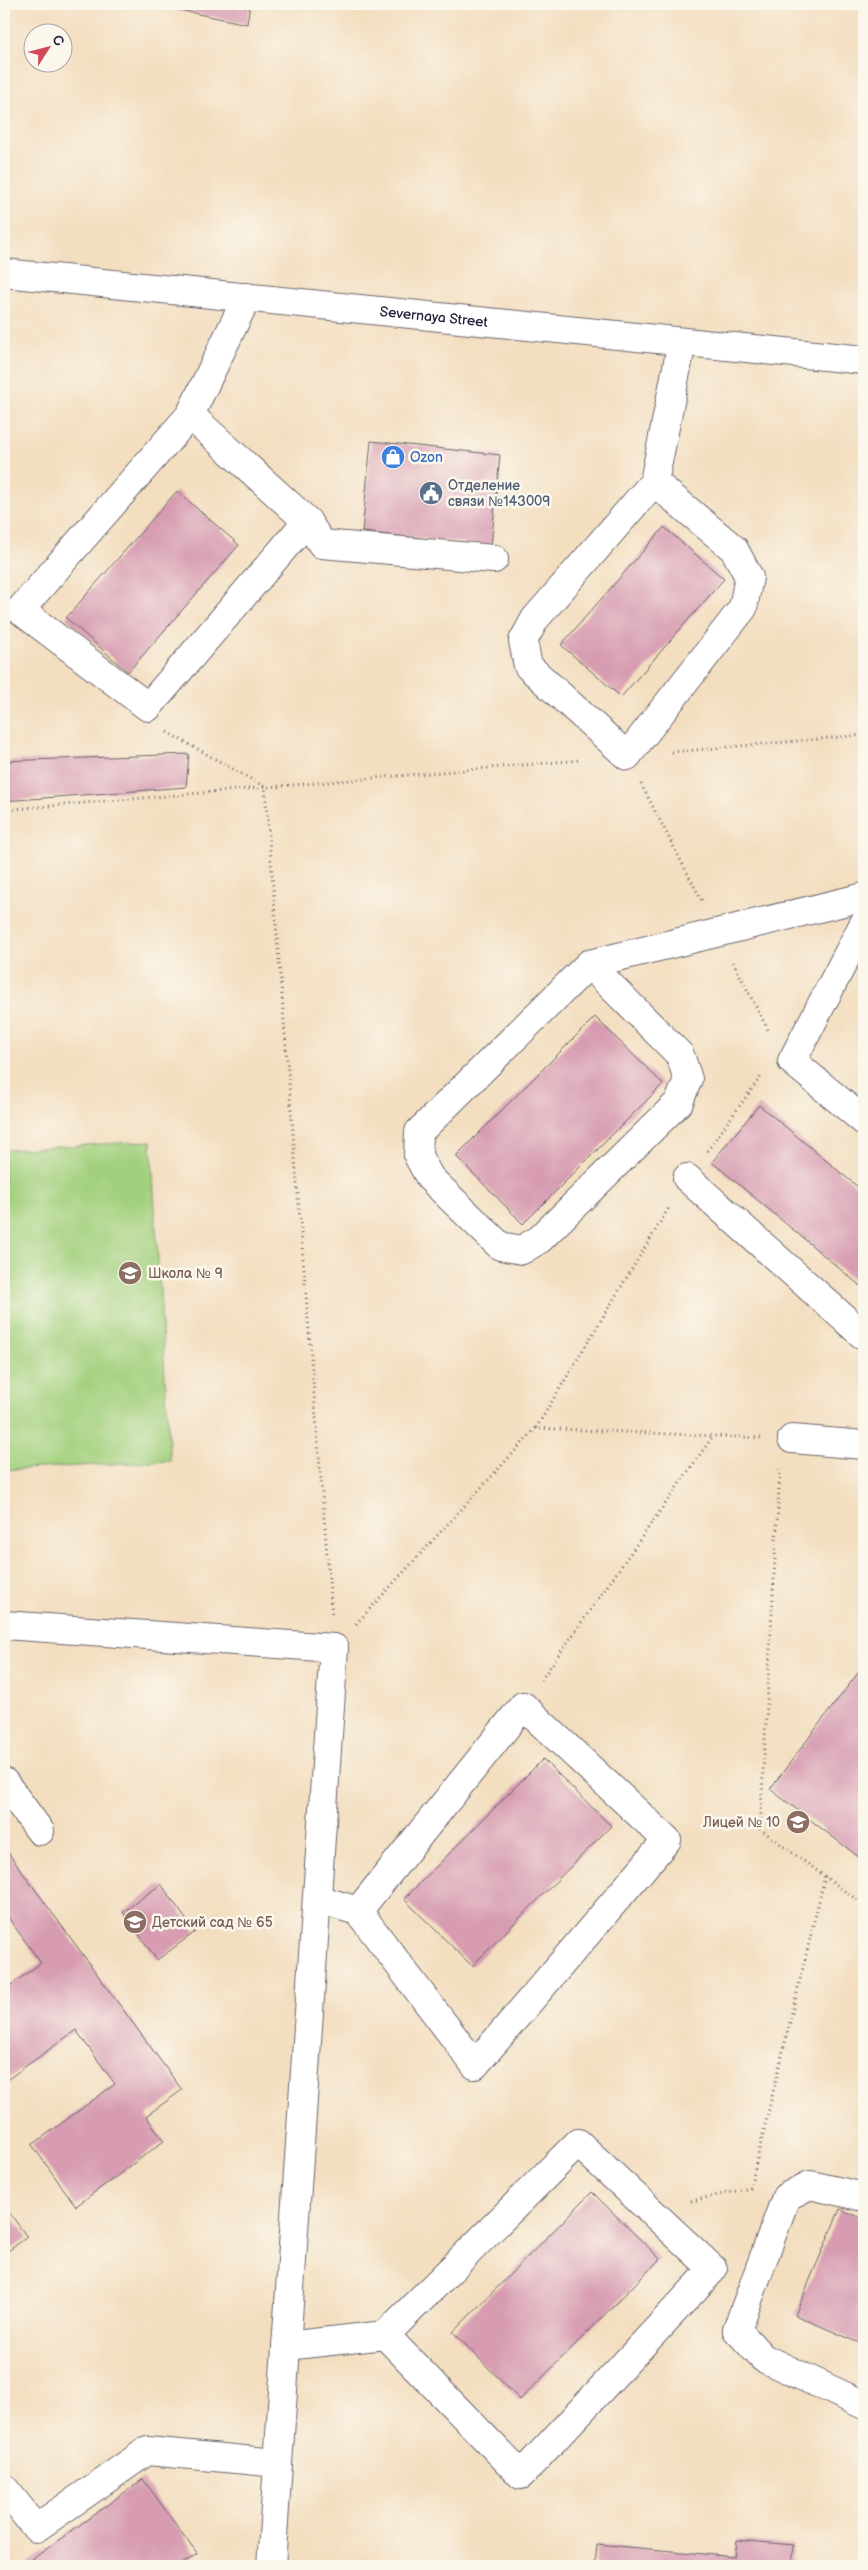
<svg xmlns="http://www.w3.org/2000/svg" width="868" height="2570" font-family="'Balsamiq Sans',sans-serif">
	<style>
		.green { fill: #a2d07d; stroke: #62795c }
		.building { fill: #d79cb1 }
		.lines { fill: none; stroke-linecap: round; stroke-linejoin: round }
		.minor-casing { stroke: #6b646a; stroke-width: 30 }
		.path { stroke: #6b646a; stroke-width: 3; stroke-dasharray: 1 4; stroke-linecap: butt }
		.minor { stroke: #fff; stroke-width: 28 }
		.labels { text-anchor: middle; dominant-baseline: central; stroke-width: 5; stroke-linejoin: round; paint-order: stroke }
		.street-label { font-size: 14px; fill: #22223b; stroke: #fbf7ec }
		.shop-label { font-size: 14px; fill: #366cbe; stroke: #fbf7ec; text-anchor: start }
		.service-label { font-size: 14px; fill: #4e5e75; stroke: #fbf7ec; text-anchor: start }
		.education-label { font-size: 14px; fill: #785e54; stroke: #fbf7ec; text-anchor: start }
	</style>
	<rect width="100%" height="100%" fill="#fbf7ec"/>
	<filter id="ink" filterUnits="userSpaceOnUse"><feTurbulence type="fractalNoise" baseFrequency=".02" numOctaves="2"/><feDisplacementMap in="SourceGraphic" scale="10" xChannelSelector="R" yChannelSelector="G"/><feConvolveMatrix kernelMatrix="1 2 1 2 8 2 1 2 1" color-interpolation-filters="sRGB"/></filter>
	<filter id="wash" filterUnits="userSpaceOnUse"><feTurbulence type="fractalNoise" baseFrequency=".0096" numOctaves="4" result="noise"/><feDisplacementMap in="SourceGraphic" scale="20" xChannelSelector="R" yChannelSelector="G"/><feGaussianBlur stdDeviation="1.12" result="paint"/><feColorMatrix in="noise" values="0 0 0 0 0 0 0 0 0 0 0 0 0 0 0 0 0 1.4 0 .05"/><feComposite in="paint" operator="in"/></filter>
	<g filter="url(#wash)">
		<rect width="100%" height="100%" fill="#f3dec0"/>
		<polygon class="green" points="151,1141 170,1461 4,1470 4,1150"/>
		<g id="blocks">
			<g class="building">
				<polygon points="150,4 250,4 247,24"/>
				<polygon points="371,441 500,455 491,546 362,532"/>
				<polygon points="177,491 239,545 128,672 66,618"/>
				<polygon points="664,527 724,579 621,697 561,645"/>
				<polygon points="189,754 186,787 4,801 4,761"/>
				<polygon points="595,1017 663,1084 523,1224 456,1156"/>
				<polygon points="759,1105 864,1192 864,1289 712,1162"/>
				<polygon points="864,1665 864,1861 770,1789"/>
				<polygon points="543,1759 611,1826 472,1966 404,1899"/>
				<polygon points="4,1847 182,2090 146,2116 164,2141 76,2206 32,2145 115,2084 76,2030 4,2082 4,1990 41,1963 4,1912"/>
				<polygon points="161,1884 195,1932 157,1960 123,1912"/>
				<polygon points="592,2192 660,2259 520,2400 453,2332"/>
				<polygon points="4,2205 27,2237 4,2254"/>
				<polygon points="840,2209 864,2219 864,2345 795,2315"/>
				<polygon points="143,2479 197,2554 179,2566 23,2566"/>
				<polygon points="737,2540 793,2545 791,2566 595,2566 597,2544 735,2557"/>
			</g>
		</g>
	</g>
	<g filter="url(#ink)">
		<use href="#blocks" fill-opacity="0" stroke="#6b646a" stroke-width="1"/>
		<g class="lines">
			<g class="minor-casing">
				<g id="minor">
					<path id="s1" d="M4,273L864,360"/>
					<polyline points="190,415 20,610 148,707 307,521 190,415 247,297"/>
					<polyline points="654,482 734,549 749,577 743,608 627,756 528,666 523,641 535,619 654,482 682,342"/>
					<polyline points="307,521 322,544 494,559"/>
					<polyline points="864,923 792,1061 864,1121"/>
					<polyline points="589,964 680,1055 688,1079 679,1102 540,1239 522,1250 500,1246 430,1178 418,1156 419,1132 589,964 864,897"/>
					<polyline points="687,1178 864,1336"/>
					<polyline points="792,1439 864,1445"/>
					<polyline points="4,1625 334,1648 271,2566"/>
					<polyline points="4,1782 40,1831"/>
					<polyline points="317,1899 358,1911 523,1706 667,1840 475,2065 358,1911"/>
					<polyline points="864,2197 810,2185 786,2197 737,2330 763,2358 864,2405"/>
					<polyline points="286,2346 385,2335 578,2143 713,2269 521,2475 385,2335"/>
					<polyline points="4,2488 36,2528 147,2451 278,2463"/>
				</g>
			</g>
			<g class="path">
				<polyline points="167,732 265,787 332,1616"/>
				<polyline points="672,752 864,735"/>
				<polyline points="641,784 703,903"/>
				<polyline points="4,810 581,760"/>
				<polyline points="733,962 769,1032"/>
				<polyline points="707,1151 762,1075"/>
				<polyline points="536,1428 670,1206"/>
				<polyline points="780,1469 760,1829 864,1905"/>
				<polyline points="356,1624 536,1428 761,1438"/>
				<polyline points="541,1680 713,1436"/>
				<polyline points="691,2201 750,2188 825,1876"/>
			</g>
			<use href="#minor" class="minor"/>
		</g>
	</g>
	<defs>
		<g id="shop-disc" transform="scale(1.25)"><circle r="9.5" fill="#3f7fe0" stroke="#fbf7ec"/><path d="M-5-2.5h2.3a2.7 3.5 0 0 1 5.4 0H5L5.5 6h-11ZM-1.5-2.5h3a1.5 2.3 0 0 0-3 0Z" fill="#fff"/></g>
		<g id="civic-disc" transform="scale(1.25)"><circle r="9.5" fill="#5c6f8a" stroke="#fbf7ec"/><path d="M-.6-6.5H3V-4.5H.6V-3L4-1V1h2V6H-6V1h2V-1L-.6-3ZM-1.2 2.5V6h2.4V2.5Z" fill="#fff"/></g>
		<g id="school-disc" transform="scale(1.25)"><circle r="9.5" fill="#8d6e63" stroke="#fbf7ec"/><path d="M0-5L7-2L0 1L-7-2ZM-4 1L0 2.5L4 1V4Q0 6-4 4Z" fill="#fff"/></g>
	</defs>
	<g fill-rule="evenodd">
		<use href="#shop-disc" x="393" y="457"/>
		<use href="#civic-disc" x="431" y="493"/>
		<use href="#school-disc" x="130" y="1273"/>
		<use href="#school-disc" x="798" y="1822"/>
		<use href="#school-disc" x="135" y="1922"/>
	</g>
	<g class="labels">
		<g class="street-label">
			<text stroke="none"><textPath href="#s1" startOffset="432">Severnaya Street</textPath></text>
		</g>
		<g class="shop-label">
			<text x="410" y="457">Ozon</text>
		</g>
		<g class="service-label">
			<text x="448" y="485">Отделение<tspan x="448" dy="16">связи №143009</tspan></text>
		</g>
		<g class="education-label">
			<text x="148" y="1273">Школа № 9</text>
			<text x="780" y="1822" text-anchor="end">Лицей № 10</text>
			<text x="152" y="1922">Детский сад № 65</text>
		</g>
	</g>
	<rect width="868" height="2570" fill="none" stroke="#fbf7ec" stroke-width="20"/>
	<g transform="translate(48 48) rotate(54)"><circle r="24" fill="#fbf7ec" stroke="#a4a2a5"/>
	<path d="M0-4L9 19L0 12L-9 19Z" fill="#d1495b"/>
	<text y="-8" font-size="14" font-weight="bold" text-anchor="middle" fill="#22223b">С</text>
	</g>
</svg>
